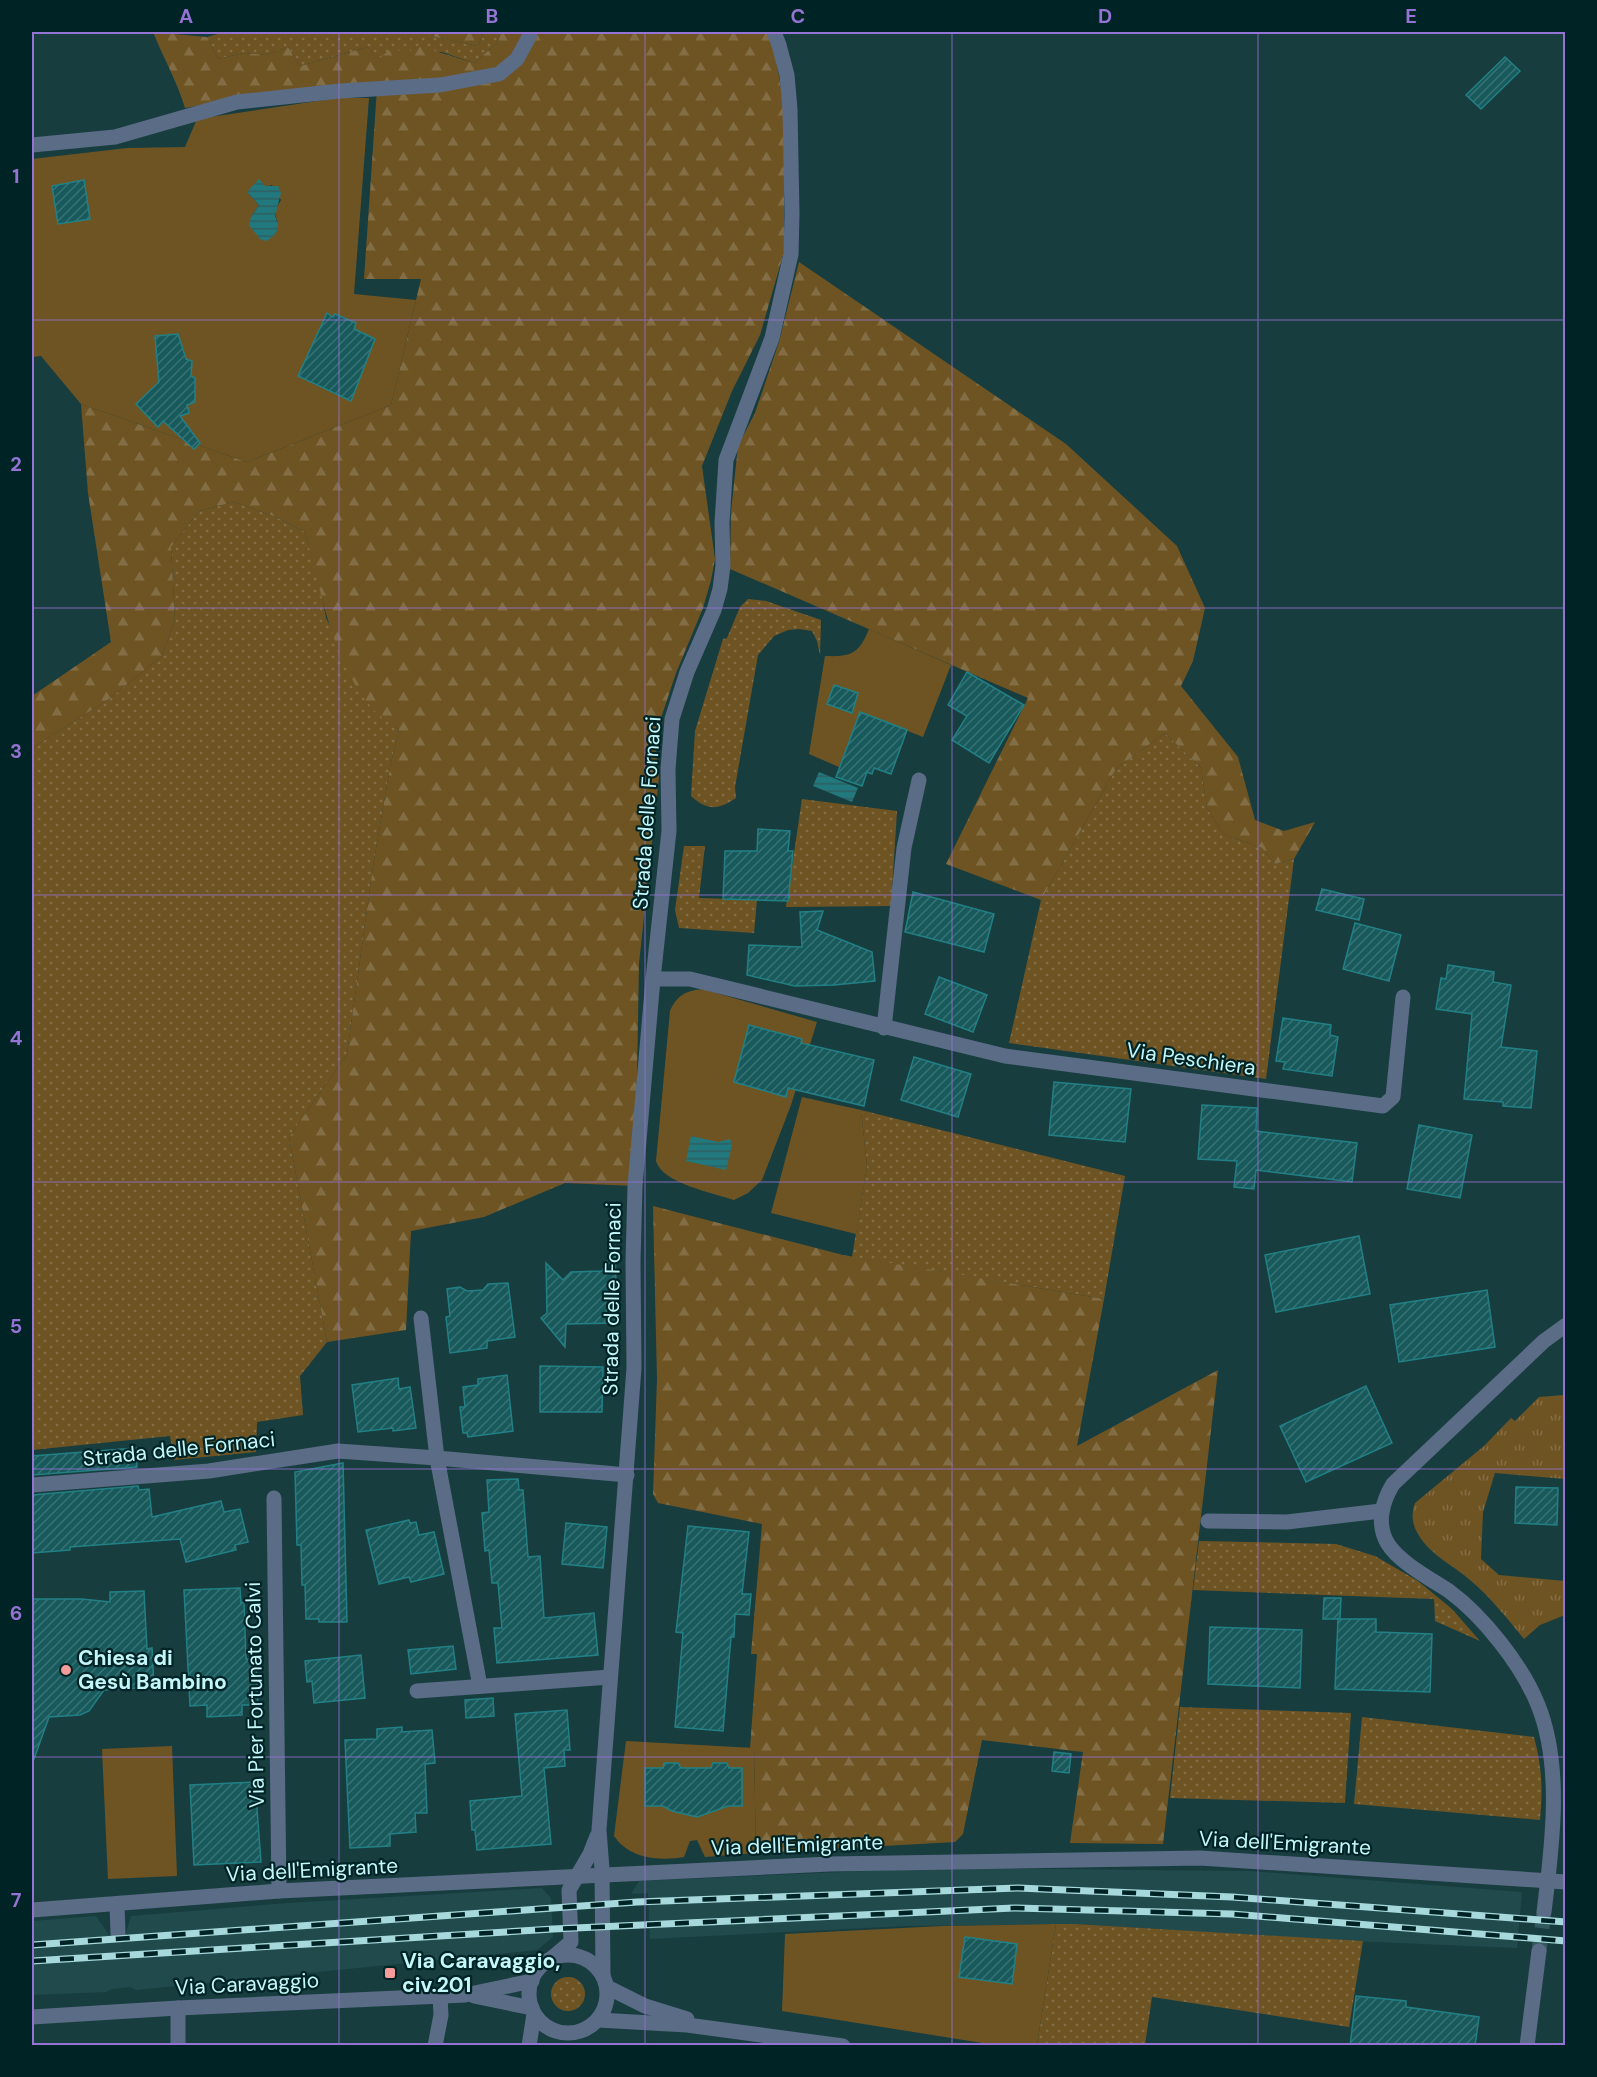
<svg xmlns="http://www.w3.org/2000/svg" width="1597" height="2077" font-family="'DM Sans',sans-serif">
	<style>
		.built { fill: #214a4d }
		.grass { fill: url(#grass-dots) }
		.forest { fill: url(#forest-firs) }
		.park { fill: url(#park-tufts) }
		.garden { fill: #6f5423; fill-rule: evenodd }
		.water { fill: url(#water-rules) }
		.building { fill: url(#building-hatch); stroke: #228085; stroke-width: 1.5 }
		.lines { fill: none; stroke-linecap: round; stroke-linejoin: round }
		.minor-tunnel { stroke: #32595b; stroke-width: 15; stroke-dasharray: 15 8; stroke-linecap: butt }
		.minor { stroke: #5b6c87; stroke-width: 15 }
		.rail-casing { stroke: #a7d9dc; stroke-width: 7 }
		.rail { stroke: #002426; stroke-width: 4.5; stroke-dasharray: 14; stroke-linecap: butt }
		.grid { fill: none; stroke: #9473d4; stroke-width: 1.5; stroke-opacity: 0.55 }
		.poi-dot { fill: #f59b9a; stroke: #002426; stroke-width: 2 }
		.labels { text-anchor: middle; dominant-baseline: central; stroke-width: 4.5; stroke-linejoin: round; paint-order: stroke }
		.street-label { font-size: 21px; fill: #c3f7fa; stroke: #002426 }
		.poi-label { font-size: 21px; font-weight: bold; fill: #c3f7fa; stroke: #002426; text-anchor: start }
		.neatline { fill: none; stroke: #9473d4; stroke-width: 2 }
		.grid-label { font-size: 20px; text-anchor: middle; font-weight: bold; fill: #9473d4 }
	</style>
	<defs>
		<pattern id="grass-dots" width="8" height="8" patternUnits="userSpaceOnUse" patternTransform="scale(1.5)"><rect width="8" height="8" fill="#6f5423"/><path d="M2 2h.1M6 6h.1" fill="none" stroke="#826d44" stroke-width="1.8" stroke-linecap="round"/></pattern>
		<pattern id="forest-firs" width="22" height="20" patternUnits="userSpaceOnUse" patternTransform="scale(1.5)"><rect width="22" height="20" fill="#6f5423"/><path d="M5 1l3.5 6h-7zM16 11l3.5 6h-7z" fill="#826d44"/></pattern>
		<pattern id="park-tufts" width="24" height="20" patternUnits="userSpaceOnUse" patternTransform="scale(1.5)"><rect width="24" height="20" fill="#6f5423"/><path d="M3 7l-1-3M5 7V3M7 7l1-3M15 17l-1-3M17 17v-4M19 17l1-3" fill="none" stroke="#826d44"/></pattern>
		<pattern id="water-rules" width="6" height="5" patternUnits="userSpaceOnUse" patternTransform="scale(1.5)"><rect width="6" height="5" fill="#21787d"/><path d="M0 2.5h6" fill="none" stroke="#2f5f62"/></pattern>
		<pattern id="building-hatch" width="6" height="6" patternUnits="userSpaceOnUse" patternTransform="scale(1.5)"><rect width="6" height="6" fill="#18595c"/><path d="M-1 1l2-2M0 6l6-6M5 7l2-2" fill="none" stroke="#387274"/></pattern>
	</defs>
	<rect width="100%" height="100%" fill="#183d3f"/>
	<g class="built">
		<polygon points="936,1868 1250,1871 1522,1892 1517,1948 1351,1941 1075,1924 906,1926 650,1939 648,1893 631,1894 639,1881"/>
		<polygon points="542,1888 551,1898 553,1937 537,1950 136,1990 130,1987 112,1989 106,1992 32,1995 32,1921 96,1916 109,1935 126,1933 131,1916 288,1903"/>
	</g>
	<g class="grass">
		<polygon points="225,32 431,32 435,37 478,46 484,32 501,32 498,42 474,63 442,52 408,52 377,61 368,47 300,66 288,47 267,55 244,53 218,59 207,37"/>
		<polygon points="234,502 276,517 305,532 319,582 326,618 372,708 399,730 390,767 373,866 347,1054 289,1137 327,1342 300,1376 303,1415 257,1422 256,1452 174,1460 170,1436 32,1450 32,748 109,699 162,656 175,620 171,547 199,511"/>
		<path d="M748,599L766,601L821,620L820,655L817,641L812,631L799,629L788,630L774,636L758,655L735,787L736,798C718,810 708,811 691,796L695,731L723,639L727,638L740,607Z"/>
		<polygon points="1165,733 1201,768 1207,808 1223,834 1262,848 1275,864 1294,859 1266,1079 1009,1043 1041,900 1116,769"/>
		<polygon points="802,799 897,811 891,906 786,907"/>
		<polygon points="684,846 705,846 699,898 757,900 754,933 679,928 675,910"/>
		<polygon points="861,1110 1125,1176 1104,1299 852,1257 867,1166"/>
		<polygon points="1199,1541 1336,1544 1375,1556 1418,1581 1452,1609 1480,1641 1435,1621 1434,1599 1193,1590"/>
		<polygon points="1180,1707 1351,1713 1345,1803 1170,1798"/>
		<path d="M1362,1717L1534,1737C1542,1767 1543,1790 1540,1820L1354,1804Z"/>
		<polygon points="1056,1924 1075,1924 1363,1941 1349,2027 1152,1997 1145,2045 1037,2045"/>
		<circle cx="568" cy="1994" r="17"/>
	</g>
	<g class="forest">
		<path d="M153,32L207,37L218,59L244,53L267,55L288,47L300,66L368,47L377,60L391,49L408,52L419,46L474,63L498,42L501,32H767L773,47L780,81L784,115V252L760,335L732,391L702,466L715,559L711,580L703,608L676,673L656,733V753L659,777L639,963L635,1186L565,1183L484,1217L411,1231L406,1330L327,1342L289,1137L347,1054L373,866L390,767L399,730C390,723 378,716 371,707C330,657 322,592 305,532L276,517L234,502L199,511L171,547L175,620L162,656L109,699L32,748V696L111,642L88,493L81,404L247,462L391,405L421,279H364L377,89L272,92L185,108C177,81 163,57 153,32Z"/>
		<polygon points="431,32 484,32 478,46 435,37"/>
		<polygon points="799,262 1066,444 1177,546 1205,608 1193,661 1181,686 1238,757 1255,820 1284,831 1315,822 1294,859 1275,864 1262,848 1223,834 1207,808 1201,768 1165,733 1116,769 1041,900 946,864 1028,698 730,569 731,512 738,446 755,413 779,342"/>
		<polygon points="653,1206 843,1255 1104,1299 1077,1446 1218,1370 1163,1844 1070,1843 1083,1752 982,1740 963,1834 955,1842 756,1853 754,1748 750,1748 757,1654 751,1654 762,1524 658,1503 653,1494 657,1379"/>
	</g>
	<path class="park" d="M1564,1395L1565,1479L1495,1473L1483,1512L1481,1559L1499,1575L1565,1581V1615L1540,1625L1524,1639C1507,1618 1491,1598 1470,1580C1453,1565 1429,1554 1418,1534C1412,1524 1411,1514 1415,1503L1484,1446L1511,1418L1515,1421L1539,1397Z"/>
	<g class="garden">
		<path d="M337,98H369L354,294L416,300L391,405L247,462L81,404L41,356L32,357V159L127,148L185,147L197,119ZM272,185L281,200C276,208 273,213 278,222L251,217L259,205L247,192Z"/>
		<path d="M869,629L951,665L923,737L875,718H858L839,767L809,754L825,656C851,657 859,654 869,629Z"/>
		<path d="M702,989L817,1022L791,1105L762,1180L748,1193L734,1200C713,1193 662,1183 656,1161L670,1011C677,995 686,991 702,989Z"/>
		<polygon points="802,1097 861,1110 867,1166 856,1234 771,1213"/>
		<path d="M626,1741L754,1748L756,1853L705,1857L697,1840L690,1841L684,1857C658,1861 630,1859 614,1836Z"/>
		<polygon points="172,1746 177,1876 108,1879 102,1749"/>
		<polygon points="1056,1924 1037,2045 995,2045 782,2011 785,1934 942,1926"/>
	</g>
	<g class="water">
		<path d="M259,179L265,186H278L281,193L275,216C281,228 277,235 266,241L260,239L249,225L251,217L259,205L247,192Z"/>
		<polygon points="819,772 858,788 852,802 813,786"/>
		<polygon points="691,1136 718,1142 730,1139 732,1145 726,1170 686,1161"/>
	</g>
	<g class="building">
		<polygon points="1505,57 1520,71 1481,109 1466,95"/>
		<polygon points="84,180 90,219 58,224 52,186"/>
		<polygon points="327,313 333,317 335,314 356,323 354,329 375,339 351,401 298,376"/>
		<polygon points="178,334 186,359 192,361 191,376 195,378 195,402 187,405 189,413 180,416 200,443 194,449 163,421 158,427 136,404 159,382 155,336"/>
		<polygon points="967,672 1024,705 989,763 952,740 967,716 948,705"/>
		<polygon points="834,685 858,693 852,713 827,704"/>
		<polygon points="860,712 907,730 891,774 874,768 872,774 867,772 862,786 836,777"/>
		<polygon points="758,829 790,831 788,851 793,851 788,901 723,899 725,851 757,851"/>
		<polygon points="1322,889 1364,899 1359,920 1316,910"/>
		<polygon points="913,892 994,914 984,952 905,932"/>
		<polygon points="823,911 817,930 872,952 875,981 834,985 795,986 747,975 749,945 802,947 800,912"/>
		<polygon points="1355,923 1401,935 1389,981 1343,969"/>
		<polygon points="1448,965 1494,972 1493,982 1511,985 1501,1047 1537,1051 1531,1108 1503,1106 1503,1102 1464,1099 1472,1014 1436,1009 1441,978 1446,979"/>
		<polygon points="939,977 987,995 973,1032 925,1014"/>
		<polygon points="1283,1018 1331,1025 1330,1035 1338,1037 1332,1076 1283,1069 1285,1062 1276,1061"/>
		<polygon points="749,1025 802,1039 801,1043 874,1060 864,1106 788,1088 786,1097 734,1082"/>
		<polygon points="914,1057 971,1074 958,1117 901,1100"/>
		<polygon points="1054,1082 1131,1089 1125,1142 1049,1135"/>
		<polygon points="1202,1105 1257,1108 1256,1131 1357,1143 1352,1182 1256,1170 1254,1189 1234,1187 1237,1161 1198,1159"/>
		<polygon points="1419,1125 1472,1135 1460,1198 1407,1189"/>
		<polygon points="1359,1236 1370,1294 1276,1312 1265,1255"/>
		<polygon points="615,1247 617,1323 566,1324 565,1347 541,1318 547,1313 546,1263 563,1280 571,1272 602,1271"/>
		<polygon points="508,1283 515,1337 487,1341 487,1348 450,1353 446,1317 450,1316 447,1289 460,1287 467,1291 483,1290 488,1284"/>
		<polygon points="1487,1290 1495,1347 1399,1362 1390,1305"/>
		<polygon points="540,1366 603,1367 602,1412 540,1412"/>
		<polygon points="507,1375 513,1431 468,1437 467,1433 463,1433 460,1407 465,1407 463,1387 478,1385 478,1379"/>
		<polygon points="398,1378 399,1389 410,1387 416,1428 393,1431 393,1428 358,1432 352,1385"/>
		<polygon points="1366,1386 1392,1443 1306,1482 1280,1426"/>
		<polygon points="136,1448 137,1467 32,1475 32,1456"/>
		<polygon points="343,1463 347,1622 319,1622 319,1619 306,1619 305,1585 302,1585 301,1545 297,1545 295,1472"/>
		<polygon points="518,1479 519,1490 523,1490 528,1557 540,1556 544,1618 594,1613 598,1655 497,1663 494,1628 502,1628 498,1583 492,1583 489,1550 485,1551 482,1513 489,1512 487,1480"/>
		<polygon points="138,1486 139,1490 149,1489 152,1517 221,1501 224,1512 240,1509 248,1542 235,1545 236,1550 186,1562 180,1539 70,1547 70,1550 32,1553 32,1495"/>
		<polygon points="1516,1487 1558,1488 1557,1525 1515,1523"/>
		<polygon points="409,1520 410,1523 416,1522 419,1535 434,1532 444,1574 411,1582 409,1577 379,1584 366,1530"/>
		<polygon points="566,1523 607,1527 603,1568 562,1564"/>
		<polygon points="688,1526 749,1532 742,1594 751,1594 749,1615 735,1614 734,1637 731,1637 723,1731 675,1727 683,1633 676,1632"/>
		<polygon points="240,1588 241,1603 244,1602 246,1659 256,1659 258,1705 242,1705 242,1715 207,1717 207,1705 190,1706 184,1590"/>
		<polygon points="144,1591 147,1649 152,1648 154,1687 104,1690 89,1711 80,1715 49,1717 34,1759 32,1758 32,1599 82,1599 110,1602 110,1592"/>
		<polygon points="1324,1598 1341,1598 1340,1619 1323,1619"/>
		<polygon points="1338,1619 1376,1619 1376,1632 1432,1634 1430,1692 1335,1689"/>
		<polygon points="1210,1627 1302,1630 1300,1688 1208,1684"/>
		<polygon points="453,1646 456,1669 411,1674 408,1650"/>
		<polygon points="361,1655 365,1698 314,1703 312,1681 307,1682 305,1661"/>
		<polygon points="493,1698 494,1716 466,1718 465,1700"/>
		<polygon points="567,1710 570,1750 564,1750 565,1766 544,1768 551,1844 477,1850 475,1830 472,1830 470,1801 522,1796 515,1714"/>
		<polygon points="402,1727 402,1732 432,1730 435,1763 425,1764 427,1813 415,1813 416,1832 390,1834 390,1846 350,1848 345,1740 377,1739 377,1729"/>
		<polygon points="1054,1752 1071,1754 1069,1773 1052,1771"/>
		<polygon points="664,1763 678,1763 681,1768 711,1768 713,1763 727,1763 729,1768 742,1768 742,1806 728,1806 697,1817 672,1811 663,1806 645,1806 645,1768 663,1768"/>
		<polygon points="255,1782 261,1862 194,1865 190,1785"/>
		<polygon points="965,1937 1017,1944 1012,1984 959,1977"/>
		<polygon points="1356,1996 1406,2001 1406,2007 1479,2017 1475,2046 1350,2046"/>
	</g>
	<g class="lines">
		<polyline class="minor-tunnel" points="1539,1951 1544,1912"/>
		<g class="minor">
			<polyline points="32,145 115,137 237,102 340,91 440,85 499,74 517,59 529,37 530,32"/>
			<polyline points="653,979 690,979 1005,1056 1383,1106 1393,1097 1403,997"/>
			<polyline points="884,1028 904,848 919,780"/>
			<polyline points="421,1318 437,1458 480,1686"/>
			<polyline points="32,1485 209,1471 338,1451 437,1458 627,1475"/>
			<polyline points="274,1498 279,1891"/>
			<polyline points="1208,1521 1287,1522 1381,1511"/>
			<polyline points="417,1691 610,1677"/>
			<polyline points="117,1904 118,1934"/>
			<polyline points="32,1910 279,1891 830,1864 1200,1858 1566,1882"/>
			<path d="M1544,1912C1552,1847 1563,1767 1538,1705C1522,1665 1483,1616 1449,1591C1431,1579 1399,1562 1388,1544C1376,1525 1382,1502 1393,1484L1544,1341L1566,1325"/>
			<circle cx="568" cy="1994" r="39"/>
			<polyline points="552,1958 571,1942 569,1890 590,1854 597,1836"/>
			<polyline points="603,1976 602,1869 599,1830 634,1368 633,1261 635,1186 653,979 669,831 668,769 672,719 687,672 714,610 720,589 723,566 722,523 726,460 772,338 791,254 792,214 790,109 787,75 779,45 774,32"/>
			<polyline points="607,1987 645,2006 687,2019"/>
			<polyline points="474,1996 532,2008"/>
			<polyline points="32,2017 178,2008 465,1995 532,1981"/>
			<polyline points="598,2020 687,2025 843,2046"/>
			<polyline points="178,2046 178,2008"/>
			<polyline points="435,2046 441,2015 440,1996"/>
			<polyline points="529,2046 534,2014"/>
			<polyline points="1527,2046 1539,1951"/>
		</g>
		<g class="rail-casing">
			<g id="rail">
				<polyline points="32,1945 637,1902 1018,1888 1232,1897 1566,1922"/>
				<polyline points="32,1961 553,1929 1014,1908 1232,1914 1566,1941"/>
			</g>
		</g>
		<use href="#rail" class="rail"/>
	</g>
	<path class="grid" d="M339,32V2046M645,32V2046M952,32V2046M1258,32V2046M32,320H1566M32,608H1566M32,895H1566M32,1182H1566M32,1469H1566M32,1757H1566"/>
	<g class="poi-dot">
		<circle cx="66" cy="1670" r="6"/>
		<rect x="384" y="1967" width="12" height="12" rx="3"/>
	</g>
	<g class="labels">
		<g class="street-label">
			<text transform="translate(647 813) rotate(-86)">Strada delle Fornaci</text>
			<text transform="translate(1191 1059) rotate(8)">Via Peschiera</text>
			<text transform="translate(612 1299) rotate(-89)">Strada delle Fornaci</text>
			<text transform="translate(179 1449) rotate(-6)">Strada delle Fornaci</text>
			<text transform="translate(255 1695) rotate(-91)">Via Pier Fortunato Calvi</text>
			<text transform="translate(1285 1843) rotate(3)">Via dell'Emigrante</text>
			<text transform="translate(797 1845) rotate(-2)">Via dell'Emigrante</text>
			<text transform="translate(312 1870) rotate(-3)">Via dell'Emigrante</text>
			<text transform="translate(247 1984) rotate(-3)">Via Caravaggio</text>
		</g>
		<g class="poi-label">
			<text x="78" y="1658">Chiesa di<tspan x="78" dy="24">Gesù Bambino</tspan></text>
			<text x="402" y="1961">Via Caravaggio,<tspan x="402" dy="24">civ.201</tspan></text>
		</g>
	</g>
	<rect width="1597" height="2077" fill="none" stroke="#002426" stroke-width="66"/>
	<rect x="33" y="33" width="1531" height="2011" class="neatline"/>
	<g class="grid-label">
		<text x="186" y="23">A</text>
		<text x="492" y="23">B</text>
		<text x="798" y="23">C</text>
		<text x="1105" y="23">D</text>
		<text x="1411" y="23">E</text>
		<text x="16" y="183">1</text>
		<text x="16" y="471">2</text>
		<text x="16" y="758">3</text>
		<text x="16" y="1045">4</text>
		<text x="16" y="1333">5</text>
		<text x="16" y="1620">6</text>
		<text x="16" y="1907">7</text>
	</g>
</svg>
